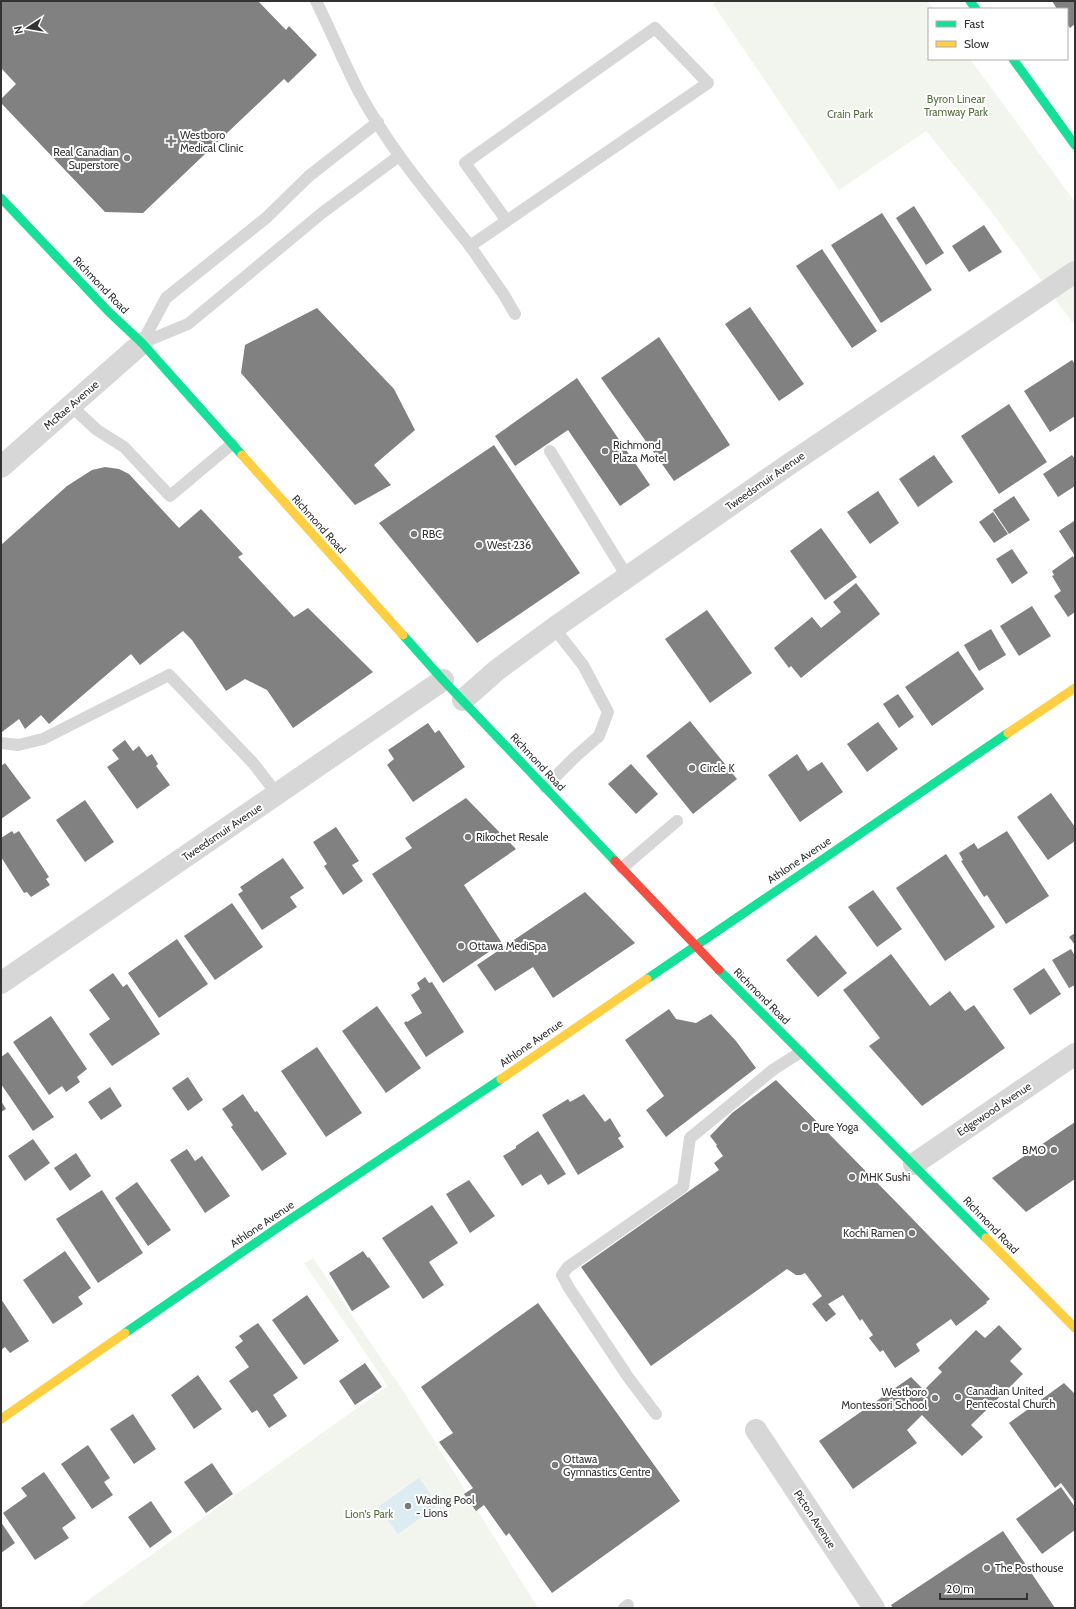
<svg xmlns="http://www.w3.org/2000/svg" width="1076" height="1609" font-family="Cabin,sans-serif">
	<style>
		.green { fill: #f1f5ed }
		.water { fill: #ddebf3 }
		.building { fill: #818181 }
		.lines { fill: none; stroke-linecap: round; stroke-linejoin: round }
		.lane { stroke: #d7d7d7; stroke-width: 12 }
		.street { stroke: #d7d7d7; stroke-width: 22 }
		.fast { stroke: #16e098; stroke-width: 9 }
		.slow { stroke: #ffcf43; stroke-width: 9 }
		.jam { stroke: #f24e42; stroke-width: 9 }
		.poi-dot { fill: #7a7a7a; stroke: #fff; stroke-width: 1.5 }
		.labels { text-anchor: middle; dominant-baseline: central; stroke-width: 4; stroke-linejoin: round; paint-order: stroke }
		.park-label { font-size: 11px; fill: #56703f; stroke: #fff }
		.poi-label { font-size: 11px; fill: #333; stroke: #fff; text-anchor: start }
		.street-label { font-size: 11px; fill: #333; stroke: #fff }
	</style>
	<rect width="100%" height="100%" fill="#fff"/>
	<g class="green">
		<polygon points="717,1 928,1 934,9 929,9 929,59 970,59 1075,202 1075,326 988,207 926,131 839,190 713,4"/>
		<polygon points="313,1258 404,1392 538,1608 77,1608 388,1386 304,1263"/>
	</g>
	<polygon class="water" points="419,1478 438,1505 398,1534 378,1507"/>
	<g class="building">
		<polygon points="1,1 258,1 286,30 289,26 317,55 288,83 284,79 143,213 105,212 1,103 1,99 16,84 1,68"/>
		<polygon points="1052,1 1075,1 1075,24 1070,28 1067,24 1067,9 1057,9"/>
		<polygon points="914,206 944,253 926,265 896,218"/>
		<polygon points="882,213 932,290 881,323 831,245"/>
		<polygon points="984,225 1002,252 969,272 952,246"/>
		<polygon points="822,249 877,331 852,348 796,266"/>
		<polygon points="750,307 804,384 779,401 725,324"/>
		<polygon points="317,308 394,389 415,430 374,465 391,485 355,505 241,373 245,345"/>
		<polygon points="659,337 730,445 674,481 601,378"/>
		<polygon points="1072,360 1075,364 1075,416 1050,432 1024,391"/>
		<polygon points="577,378 650,485 620,506 568,430 515,466 495,436"/>
		<polygon points="1009,404 1047,462 999,494 961,436"/>
		<polygon points="494,445 580,573 477,643 379,523"/>
		<polygon points="934,455 953,482 918,507 899,479"/>
		<polygon points="1072,455 1075,459 1075,486 1058,497 1043,474"/>
		<polygon points="105,467 119,469 129,474 179,528 201,509 243,554 238,557 294,617 308,608 373,672 293,728 267,690 245,679 226,691 192,640 183,631 140,665 131,654 49,724 41,715 25,729 19,719 2,732 1,730 1,545 67,486 92,470"/>
		<polygon points="878,491 899,523 870,544 847,512"/>
		<polygon points="1014,496 1030,520 1009,534 993,510"/>
		<polygon points="993,512 1008,534 994,543 979,522"/>
		<polygon points="1074,521 1075,523 1075,556 1059,531"/>
		<polygon points="821,528 857,577 825,600 790,551"/>
		<polygon points="1012,549 1028,573 1012,584 996,559"/>
		<polygon points="1073,556 1075,560 1075,612 1068,617 1054,596 1061,591 1052,576 1054,575 1052,571"/>
		<polygon points="856,583 880,614 801,678 791,666 789,668 774,648 812,617 821,628 841,612 833,602"/>
		<polygon points="1032,606 1051,636 1019,656 1000,626"/>
		<polygon points="707,610 752,673 710,703 665,639"/>
		<polygon points="991,629 1006,655 979,671 964,645"/>
		<polygon points="958,651 984,689 932,726 905,687"/>
		<polygon points="898,694 914,717 899,728 883,704"/>
		<polygon points="690,721 737,779 693,814 646,756"/>
		<polygon points="878,722 898,749 867,772 847,744"/>
		<polygon points="428,723 435,733 439,730 465,767 413,802 387,765 394,759 388,750"/>
		<polygon points="125,740 133,751 139,746 147,757 152,754 158,764 156,766 170,785 137,809 107,767 119,759 112,750"/>
		<polygon points="797,754 808,771 822,762 843,792 800,822 768,775"/>
		<polygon points="5,763 31,798 1,819 1,766"/>
		<polygon points="631,764 658,794 636,814 608,784"/>
		<polygon points="1051,793 1075,827 1075,841 1048,860 1017,817"/>
		<polygon points="466,798 516,849 464,885 502,943 443,983 372,874 412,848 405,838"/>
		<polygon points="85,800 114,842 85,862 56,820"/>
		<polygon points="336,827 359,861 352,865 363,881 343,895 324,866 327,864 313,842"/>
		<polygon points="12,831 14,834 19,831 49,877 46,879 50,885 31,897 27,892 24,893 1,857 1,838"/>
		<polygon points="1007,831 1049,896 1006,924 987,895 984,897 961,861 963,860 959,853 974,843 978,849"/>
		<polygon points="946,854 995,927 945,961 896,888"/>
		<polygon points="283,858 304,888 290,897 297,907 262,930 238,894 243,891 240,887"/>
		<polygon points="873,890 902,929 877,947 848,907"/>
		<polygon points="585,892 635,943 553,998 533,967 495,991 477,965"/>
		<polygon points="232,903 263,947 215,980 184,936"/>
		<polygon points="1075,933 1075,945 1069,937"/>
		<polygon points="816,935 847,973 818,997 786,960"/>
		<polygon points="177,939 208,984 159,1018 128,973"/>
		<polygon points="1071,949 1075,956 1075,985 1069,988 1052,960"/>
		<polygon points="891,954 930,1006 950,991 965,1011 974,1005 1005,1048 922,1106 869,1046 880,1038 843,990"/>
		<polygon points="1044,968 1061,994 1030,1015 1013,989"/>
		<polygon points="113,973 123,987 127,984 160,1034 112,1066 89,1034 110,1019 89,990"/>
		<polygon points="425,977 429,983 432,982 464,1032 426,1057 404,1023 406,1021 407,1022 422,1013 411,995 420,989 417,983"/>
		<polygon points="377,1006 421,1068 386,1093 342,1031"/>
		<polygon points="669,1009 676,1019 696,1023 711,1014 736,1041 756,1068 666,1137 646,1110 664,1096 625,1040"/>
		<polygon points="51,1016 87,1069 77,1077 80,1082 66,1092 62,1086 49,1095 13,1042"/>
		<polygon points="317,1047 362,1113 326,1137 281,1071"/>
		<polygon points="8,1052 54,1117 33,1131 1,1084 1,1057"/>
		<polygon points="188,1077 203,1100 188,1111 172,1088"/>
		<polygon points="776,1080 900,1206 990,1299 986,1302 987,1303 956,1326 951,1319 916,1344 920,1351 895,1368 883,1350 880,1352 869,1338 873,1335 862,1319 860,1321 843,1295 828,1304 836,1314 826,1322 812,1304 822,1296 805,1273 801,1275 796,1275 787,1269 651,1366 581,1267 719,1170 714,1163 723,1156 716,1146 717,1145 710,1136 732,1113"/>
		<polygon points="110,1087 122,1106 101,1120 88,1102"/>
		<polygon points="243,1094 255,1112 257,1111 287,1154 262,1171 231,1127 233,1125 222,1109"/>
		<polygon points="584,1094 605,1122 610,1118 621,1136 618,1138 624,1147 578,1175 542,1115 568,1099 570,1102"/>
		<polygon points="1,1101 6,1109 1,1112"/>
		<polygon points="1075,1122 1075,1179 1026,1212 992,1178"/>
		<polygon points="538,1131 566,1174 548,1185 541,1174 522,1186 503,1156 516,1148 516,1146"/>
		<polygon points="33,1139 50,1163 25,1181 8,1156"/>
		<polygon points="187,1149 195,1161 202,1156 230,1196 205,1213 170,1160"/>
		<polygon points="76,1153 91,1176 70,1191 54,1168"/>
		<polygon points="469,1180 495,1216 470,1233 446,1194"/>
		<polygon points="137,1182 171,1230 148,1246 115,1198"/>
		<polygon points="102,1190 143,1253 98,1283 56,1219"/>
		<polygon points="432,1205 458,1243 429,1262 444,1285 423,1299 382,1238"/>
		<polygon points="65,1251 91,1288 78,1297 83,1304 53,1324 23,1280"/>
		<polygon points="363,1251 368,1258 369,1257 390,1287 352,1311 329,1273"/>
		<polygon points="307,1295 339,1341 304,1365 272,1320"/>
		<polygon points="1,1299 29,1341 10,1353 5,1347 1,1350"/>
		<polygon points="538,1303 680,1501 552,1593 509,1533 506,1536 484,1505 476,1511 464,1494 473,1488 439,1442 453,1433 421,1387"/>
		<polygon points="258,1323 298,1378 273,1395 287,1416 269,1428 257,1410 252,1413 229,1381 249,1367 235,1347 243,1341 239,1336"/>
		<polygon points="999,1325 1022,1349 1010,1361 1023,1374 971,1425 983,1437 962,1456 922,1415 907,1430 917,1443 853,1489 819,1441 911,1377 924,1390 942,1372 938,1368 976,1330 985,1338"/>
		<polygon points="365,1363 382,1387 355,1405 339,1381"/>
		<polygon points="198,1375 222,1409 194,1429 171,1395"/>
		<polygon points="1064,1383 1075,1394 1075,1502 1061,1483 1055,1488 1009,1423"/>
		<polygon points="133,1414 156,1449 134,1464 110,1429"/>
		<polygon points="88,1445 110,1478 104,1482 113,1495 92,1509 61,1464"/>
		<polygon points="212,1463 233,1494 206,1513 184,1482"/>
		<polygon points="44,1472 76,1518 62,1528 69,1538 35,1560 3,1513 27,1496 21,1488"/>
		<polygon points="1061,1487 1075,1507 1075,1530 1042,1554 1016,1519"/>
		<polygon points="151,1501 172,1532 150,1548 128,1517"/>
		<polygon points="1,1522 15,1543 1,1553"/>
		<polygon points="1003,1531 1055,1608 893,1608 891,1605"/>
	</g>
	<g class="lines">
		<g class="lane">
			<path d="M316,1C331,31 344,63 359,92C389,148 431,197 470,246L708,83L655,28L465,163L507,221"/>
			<polyline points="470,246 504,295 515,314"/>
			<polyline points="142,343 166,298 266,218 309,176 378,122"/>
			<polyline points="142,343 188,324 322,213 399,156"/>
			<polyline points="71,406 97,430 124,447 170,496 232,444"/>
			<polyline points="550,451 628,578"/>
			<polyline points="1,743 18,745 43,739 169,675 253,763 277,794"/>
			<polyline points="545,787 575,757 599,736 608,712 583,665 554,628"/>
			<polyline points="622,868 677,821"/>
			<polyline points="656,1414 628,1377 569,1288 562,1275 568,1267 683,1187 690,1138 774,1069 801,1052"/>
			<polyline points="624,1608 628,1605"/>
		</g>
		<g class="street">
			<polyline points="1,467 142,343"/>
			<polyline points="463,700 497,670 554,628 788,465 1075,272"/>
			<polyline points="1,983 443,680"/>
			<polyline points="914,1164 1075,1054"/>
			<polyline points="756,1430 874,1608"/>
		</g>
		<g class="fast">
			<polyline points="970,1 976,9"/>
			<polyline points="1013,59 1075,145"/>
			<polyline points="1,198 109,312 142,343 242,455"/>
			<polyline points="403,635 443,680 615,861"/>
			<polyline points="719,970 986,1238"/>
			<polyline points="647,979 1008,733"/>
			<polyline points="125,1333 280,1226 501,1079"/>
		</g>
		<g class="slow">
			<polyline points="242,455 403,635"/>
			<polyline points="1008,733 1075,688"/>
			<polyline points="501,1079 647,979"/>
			<polyline points="986,1238 1075,1328"/>
			<polyline points="1,1419 125,1333"/>
		</g>
		<polyline class="jam" points="615,861 719,970"/>
	</g>
	<g class="poi-dot">
		<path d="M169 135h4v4h4v4h-4v4h-4v-4h-4v-4h4z"/>
		<circle cx="127" cy="158" r="4"/>
		<circle cx="605" cy="451" r="4"/>
		<circle cx="414" cy="534" r="4"/>
		<circle cx="479" cy="545" r="4"/>
		<circle cx="692" cy="768" r="4"/>
		<circle cx="468" cy="837" r="4"/>
		<circle cx="461" cy="946" r="4"/>
		<circle cx="805" cy="1127" r="4"/>
		<circle cx="1054" cy="1150" r="4"/>
		<circle cx="852" cy="1177" r="4"/>
		<circle cx="912" cy="1233" r="4"/>
		<circle cx="958" cy="1397" r="4"/>
		<circle cx="935" cy="1398" r="4"/>
		<circle cx="555" cy="1465" r="4"/>
		<circle cx="408" cy="1506" r="4"/>
		<circle cx="987" cy="1568" r="4"/>
	</g>
	<g class="labels">
		<g class="park-label">
			<text x="956" y="99">Byron Linear<tspan x="956" dy="13">Tramway Park</tspan></text>
			<text x="850" y="114">Crain Park</text>
			<text x="369" y="1514">Lion's Park</text>
		</g>
		<g class="poi-label">
			<text x="180" y="135">Westboro<tspan x="180" dy="13">Medical Clinic</tspan></text>
			<text x="119" y="152" text-anchor="end">Real Canadian<tspan x="119" dy="13">Superstore</tspan></text>
			<text x="613" y="445">Richmond<tspan x="613" dy="13">Plaza Motel</tspan></text>
			<text x="422" y="534">RBC</text>
			<text x="487" y="545">West 236</text>
			<text x="700" y="768">Circle K</text>
			<text x="476" y="837">Rikochet Resale</text>
			<text x="469" y="946">Ottawa MediSpa</text>
			<text x="813" y="1127">Pure Yoga</text>
			<text x="1046" y="1150" text-anchor="end">BMO</text>
			<text x="860" y="1177">MHK Sushi</text>
			<text x="904" y="1233" text-anchor="end">Kochi Ramen</text>
			<text x="966" y="1391">Canadian United<tspan x="966" dy="13">Pentecostal Church</tspan></text>
			<text x="927" y="1392" text-anchor="end">Westboro<tspan x="927" dy="13">Montessori School</tspan></text>
			<text x="563" y="1459">Ottawa<tspan x="563" dy="13">Gymnastics Centre</tspan></text>
			<text x="416" y="1500">Wading Pool<tspan x="416" dy="13">- Lions</tspan></text>
			<text x="995" y="1568">The Posthouse</text>
		</g>
		<g class="street-label">
			<text transform="translate(101 285) rotate(46)">Richmond Road</text>
			<text transform="translate(71 405) rotate(-41)">McRae Avenue</text>
			<text transform="translate(765 481) rotate(-35)">Tweedsmuir Avenue</text>
			<text transform="translate(319 524) rotate(48)">Richmond Road</text>
			<text transform="translate(538 762) rotate(47)">Richmond Road</text>
			<text transform="translate(222 832) rotate(-34)">Tweedsmuir Avenue</text>
			<text transform="translate(799 860) rotate(-34)">Athlone Avenue</text>
			<text transform="translate(762 996) rotate(45)">Richmond Road</text>
			<text transform="translate(531 1043) rotate(-35)">Athlone Avenue</text>
			<text transform="translate(994 1109) rotate(-34)">Edgewood Avenue</text>
			<text transform="translate(262 1224) rotate(-34)">Athlone Avenue</text>
			<text transform="translate(991 1225) rotate(46)">Richmond Road</text>
			<text transform="translate(815 1519) rotate(57)">Picton Avenue</text>
		</g>
	</g>
	<rect width="1076" height="1609" fill="none" stroke="#333333" stroke-width="4"/>
	<rect x="928" y="8" width="140" height="52" fill="#ffffff" stroke="#adadad"/>
	<rect x="936" y="21" width="20" height="6" fill="#16e098" stroke="#adadad"/>
	<text x="964" y="28" font-size="12" fill="#333333">Fast</text>
	<rect x="936" y="41" width="20" height="6" fill="#ffcf43" stroke="#adadad"/>
	<text x="964" y="48" font-size="12" fill="#333333">Slow</text>
	<g transform="translate(28 28) rotate(258)" stroke="#ffffff" stroke-width="3" paint-order="stroke">
	<path d="M0-3L7 15L0 10L-7 15Z" fill="#333333"/>
	<text y="-6" font-size="11" font-weight="bold" text-anchor="middle" fill="#333333">N</text>
	</g>
	<path d="M940 1593v6h87v-6" fill="none" stroke="#333333" stroke-width="2"/>
	<text x="946" y="1593" font-size="12" fill="#333333" stroke="#ffffff" stroke-width="3" paint-order="stroke">20 m</text>
</svg>
